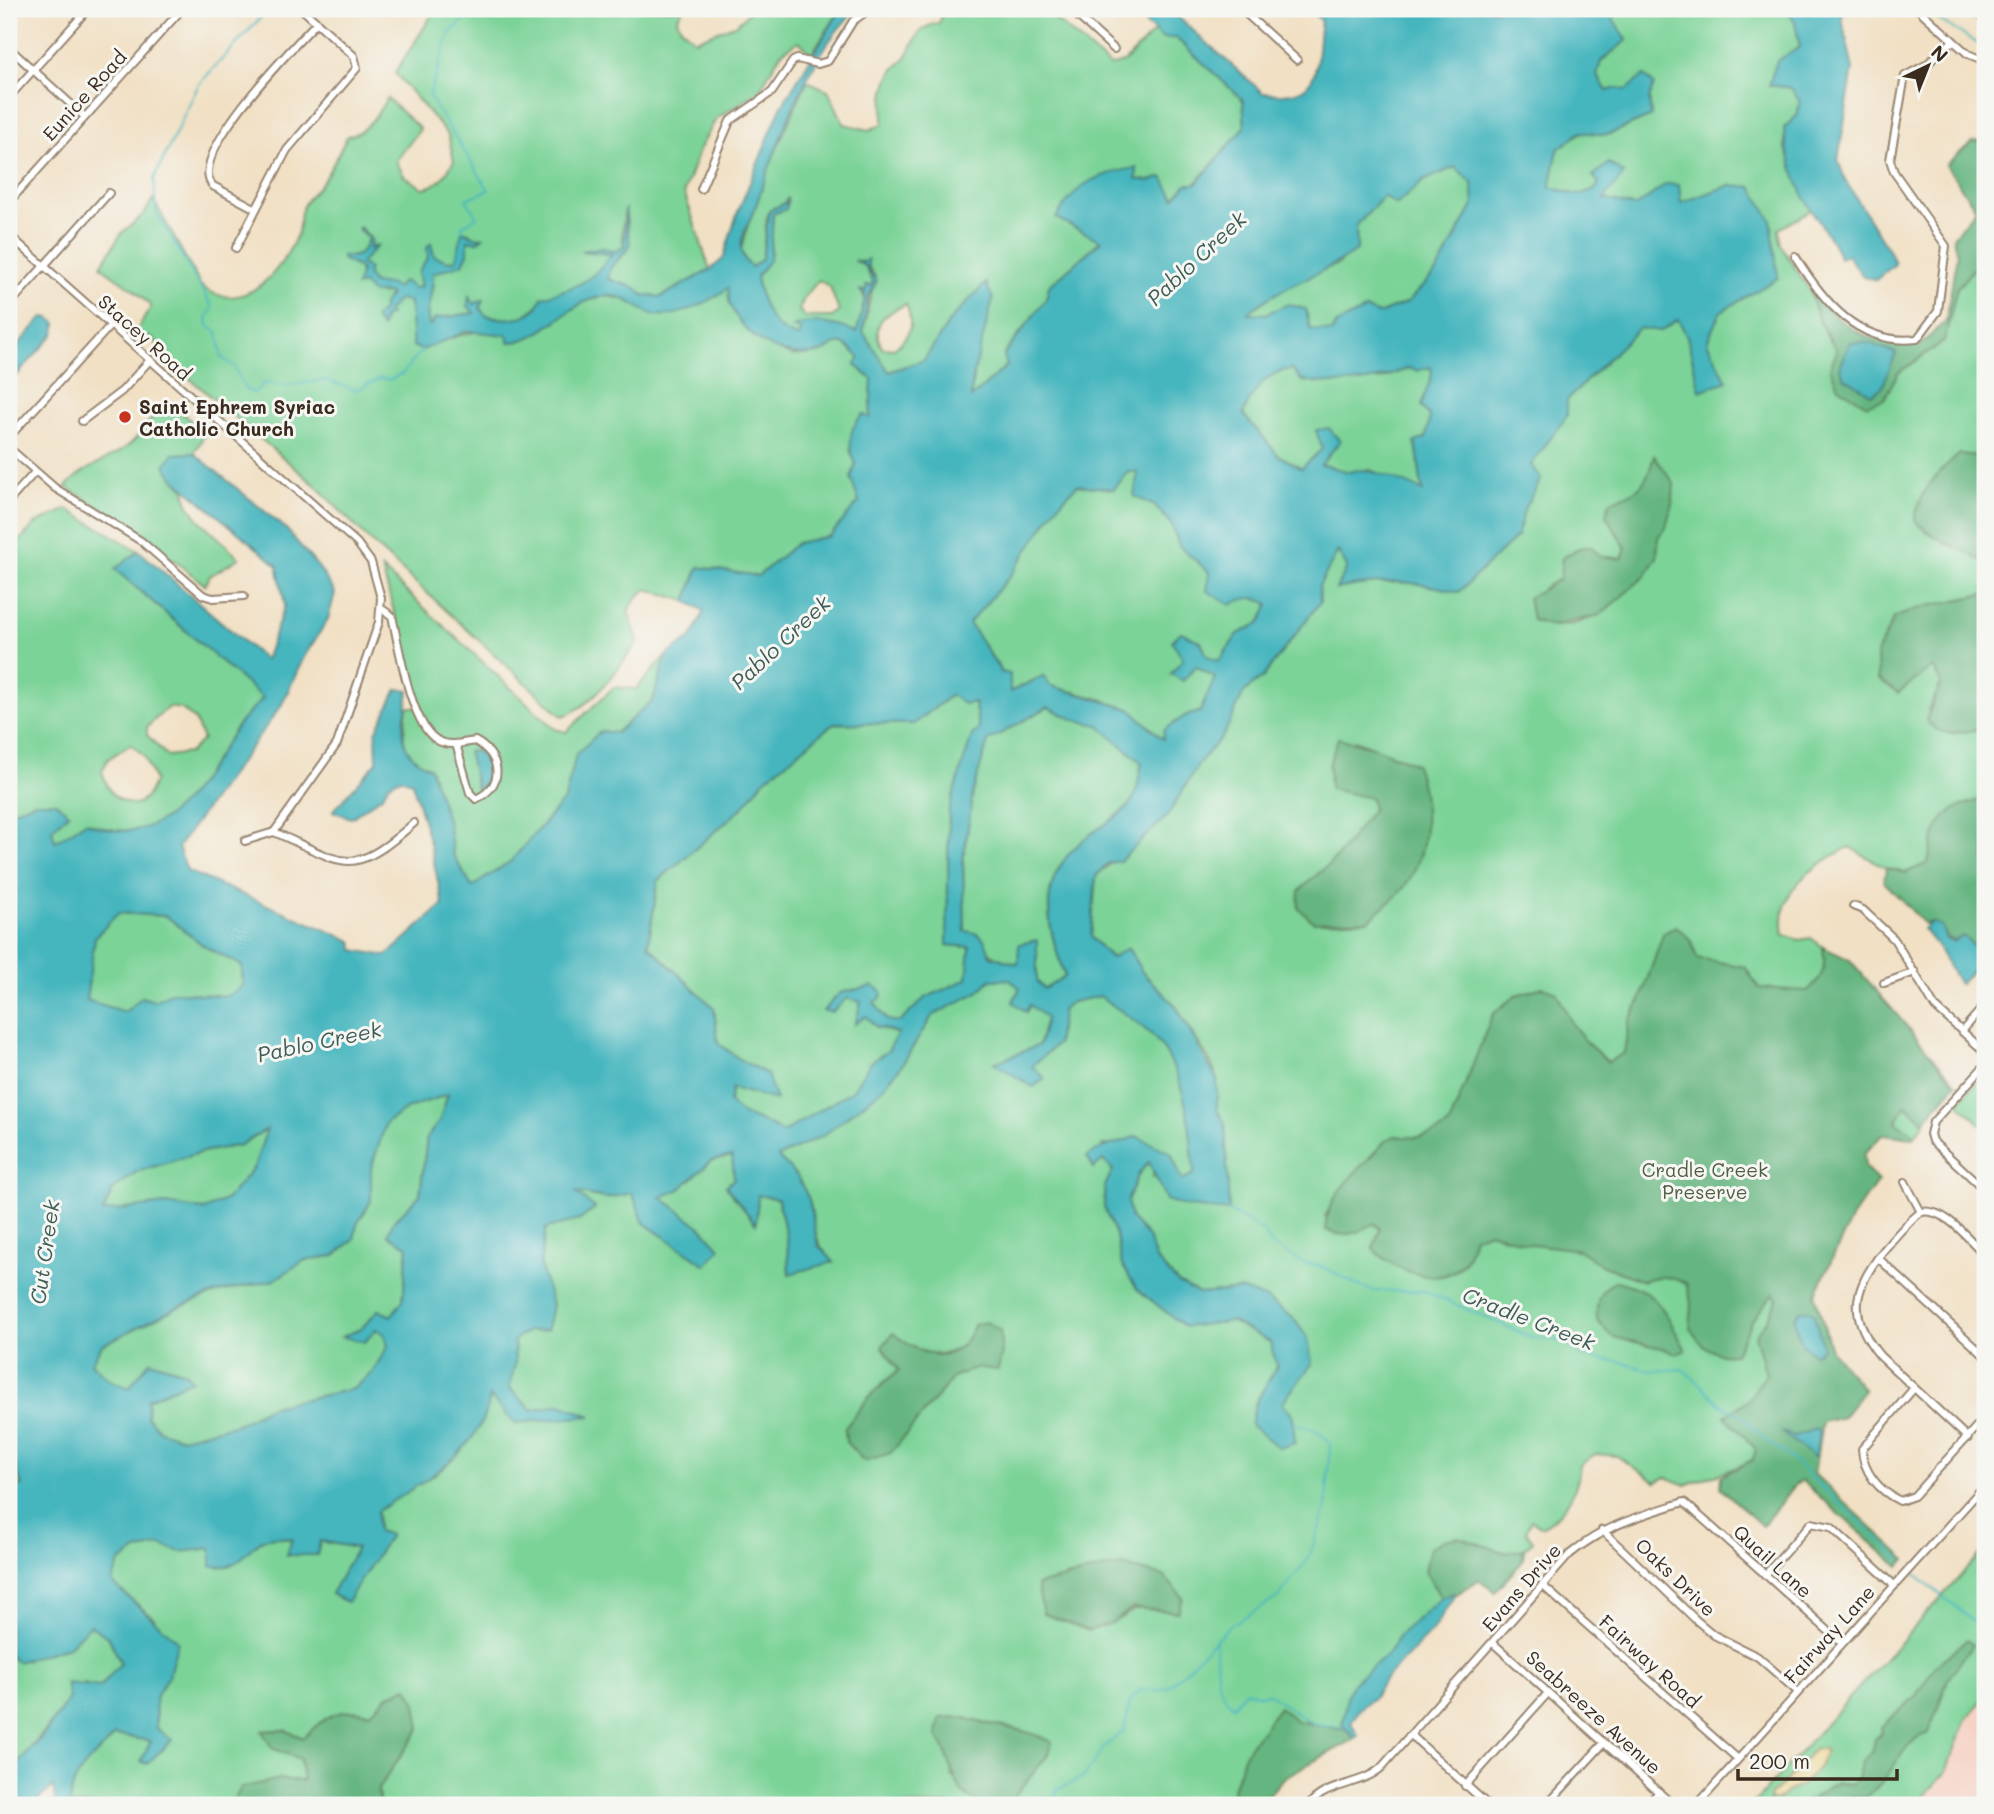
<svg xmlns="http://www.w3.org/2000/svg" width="1994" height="1814" font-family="Mali,sans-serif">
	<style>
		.built { fill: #f6d2c4 }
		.green { fill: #7cd398; stroke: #5c7e5b; stroke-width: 2; fill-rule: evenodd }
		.forest { fill: #65b580; stroke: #50704f; stroke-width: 2 }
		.sand { fill: #eeda9e; stroke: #94825e; stroke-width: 2 }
		.water { fill: #45b5be; stroke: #40706e; stroke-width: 2; fill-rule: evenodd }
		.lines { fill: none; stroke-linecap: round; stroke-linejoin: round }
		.stream { stroke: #45b5be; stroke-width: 2 }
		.minor-casing { stroke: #968571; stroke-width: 10 }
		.trunk-casing { stroke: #968571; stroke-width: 13 }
		.minor { stroke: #fff; stroke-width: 6 }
		.trunk { stroke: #fff; stroke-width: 10 }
		.poi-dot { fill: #c8321e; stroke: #f6f6f2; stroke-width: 2.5 }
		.labels { text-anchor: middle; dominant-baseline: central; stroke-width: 6; stroke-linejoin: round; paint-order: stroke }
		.street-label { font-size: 19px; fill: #3b2a1e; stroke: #f6f6f2 }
		.poi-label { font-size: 19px; font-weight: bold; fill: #3b2a1e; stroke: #f6f6f2; text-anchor: start }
		.park-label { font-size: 19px; fill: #4e5d43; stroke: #f6f6f2 }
		.water-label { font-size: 21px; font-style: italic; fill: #3e5b56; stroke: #f6f6f2 }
	</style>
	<rect width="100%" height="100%" fill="#f6f6f2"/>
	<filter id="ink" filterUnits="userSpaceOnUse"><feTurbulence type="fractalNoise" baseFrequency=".0143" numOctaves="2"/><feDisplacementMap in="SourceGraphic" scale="14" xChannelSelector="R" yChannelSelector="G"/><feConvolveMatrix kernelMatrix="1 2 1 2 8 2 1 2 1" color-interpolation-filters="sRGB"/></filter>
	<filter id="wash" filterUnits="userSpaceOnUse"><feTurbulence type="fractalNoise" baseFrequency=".00686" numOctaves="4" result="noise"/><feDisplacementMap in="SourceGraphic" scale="28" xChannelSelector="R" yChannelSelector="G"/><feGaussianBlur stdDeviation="1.57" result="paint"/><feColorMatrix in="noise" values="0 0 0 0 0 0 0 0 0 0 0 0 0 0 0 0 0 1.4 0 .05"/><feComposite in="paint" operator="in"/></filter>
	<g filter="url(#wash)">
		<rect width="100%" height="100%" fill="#f1e0c4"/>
		<polygon class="built" points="1985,1697 1985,1805 1916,1805 1946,1772 1966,1719"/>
		<g class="green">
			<path d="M436,9H683L677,19L681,28L695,40L737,24L752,9H841L811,54L799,41L781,53L759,91L716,119L700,148L684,192L710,270L660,297L643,295L636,288L608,279L609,268L626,252L625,211L622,231L624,247L614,252L604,248L583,251L612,254L595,277L565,293L550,295L526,315L512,320L485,315L480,308V303L474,304L469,297L468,306L475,313L434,319L433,324L429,325C424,305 435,292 433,273L447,269L468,253V240L478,239L467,232L460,242L456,260L448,261L434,257L433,251H427L429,257C420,267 418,274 421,287L414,288L404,281L396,288L389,284H373L360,263L370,249L371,239L358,230L368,237C365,252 357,259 343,256V260L358,267L363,284L380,294L388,293L390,296L378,322L382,327C383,317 389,305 399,299L410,302L413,346L422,350C450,338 490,319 517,342L538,333L575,305L604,296L624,299L652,314L664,313L729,288L762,343L793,356L821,353L836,344H844L861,358L856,366L872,379L870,419L850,450L856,464L851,478L859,502L830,536L797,543L758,576L699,567L686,601L647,589L637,597L628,611L638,641C622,664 591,709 562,716L370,541L315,485L188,377L151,338L142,337L137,330L151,307C138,289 118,281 101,266L121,234L145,213L153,199L201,286C243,318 281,272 297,235C300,227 299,217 302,209C305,198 318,189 324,179C333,166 340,151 347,136C365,135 379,112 387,98L420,129L396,161L404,176L423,188L432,186L442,179L454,161L448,135L395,73Z"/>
			<path d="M943,9H1043L1110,66L1124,62L1155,31L1163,38H1176L1243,100L1245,127L1195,184H1187L1174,198L1149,181L1136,179L1137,169L1101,240L1049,286L1046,299L1004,354L1007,365L970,399L986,283L952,318L924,360L888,372L863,332L875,276L865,262L855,261L865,266L873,282L866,291L861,292L865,298L857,332L816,323L796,325L801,330L798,337C769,330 761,303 756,277L770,259L773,213L786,209L787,199L781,206L773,208L767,217L762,259L752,267L747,264L741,250L745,234L765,175L807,81L828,90L844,124L869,130L883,124C883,108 883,89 891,74C894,67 902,63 906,57C919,39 912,29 939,23ZM819,280L830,287L839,312L832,317H805L799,310L805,296ZM906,304C914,325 911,335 894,349L882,348C870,322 884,315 906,304Z"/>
			<path d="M1616,9H1787L1795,22L1800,48L1777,61L1770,85L1791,88L1800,102L1797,116L1784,128L1785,146L1811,210L1779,229L1780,244L1810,291L1819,321L1830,341L1883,399L1898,373L1944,342L1957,288L1981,260L1978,244L1985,227V457L1960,454L1943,544L1969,551L1985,563V594L1919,608L1894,618L1877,652L1878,679L1898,693L1932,667L1942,683L1928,710L1950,734L1985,728V799C1946,807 1935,826 1928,863L1905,873L1886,868L1849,847C1813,867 1776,888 1784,935L1799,940L1811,938L1823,947C1826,963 1826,985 1807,991C1800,993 1790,990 1784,991L1925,1123L1915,1135L1879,1130L1858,1151L1842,1221L1789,1361L1748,1400L1725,1416L1756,1449L1753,1459C1730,1473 1709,1475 1686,1485L1666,1477L1656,1482L1617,1456L1595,1454L1580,1465C1578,1490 1565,1514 1542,1527L1531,1520L1526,1531L1533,1541L1524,1549L1507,1553L1444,1540L1430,1548L1425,1571L1441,1598L1379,1662L1354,1682L1342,1724L1346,1730L1297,1721L1238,1773L1228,1805H379L378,1789L420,1728L388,1696L371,1713C336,1708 329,1714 303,1738L285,1730L263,1731L272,1748L300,1759L303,1782L279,1779L232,1801L231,1805H151L143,1801L141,1805H70C68,1773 96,1756 115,1735L151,1741L147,1764L156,1728L155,1698L169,1675L154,1618L112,1583L119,1563L137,1551L161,1545L181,1552L211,1548L228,1566C266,1535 273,1525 317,1555L319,1541L357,1548L331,1594L389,1536L378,1532L377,1511L444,1468L490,1396L515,1423L560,1404L532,1410L509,1388L515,1364L514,1340L528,1331L547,1330L552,1305L540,1264L546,1227L580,1220L573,1192L606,1198L633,1193L644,1223L706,1265L719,1248L702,1228L660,1197L680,1189L711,1161L733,1156L734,1179L726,1187L755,1223L758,1194L778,1199L787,1240L789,1273L833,1262C810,1237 818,1231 809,1202C804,1183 790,1170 778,1157L824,1135L900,1068L932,1016L978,992L990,980L1009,979L1020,988L1013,1001L1030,1004L1047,1018L1032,1066L1057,1044L1063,1008L1072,1002L1100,996C1121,1012 1152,1029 1166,1053C1188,1089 1191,1133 1195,1174L1182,1181L1171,1153L1136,1137L1117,1145H1102L1103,1160L1113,1170L1105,1186L1104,1207L1116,1236L1122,1265L1185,1327L1231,1321L1270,1342L1277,1366L1255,1404L1282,1403L1311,1364L1293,1318L1266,1299L1243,1290L1199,1294L1178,1283L1156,1259L1148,1237L1131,1219L1127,1201L1139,1173L1149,1162L1154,1168L1153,1177L1228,1189L1225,1123L1217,1110V1079L1212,1065L1175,1005L1142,972L1128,948L1112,958L1090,937L1096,876L1168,815L1199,763L1224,734L1244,692L1263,677L1320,602L1319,586L1338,551L1347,567L1337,589C1384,579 1412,580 1459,592L1517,536L1525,507L1540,479L1531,465L1567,416V400L1639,328L1661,331L1678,319L1687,336L1700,391L1706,342L1720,312L1778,278L1731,185L1680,203L1666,184L1636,207L1604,200L1599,182L1596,189L1578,195L1550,187L1558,149L1582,132L1608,135L1651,116L1648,82L1644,76L1627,91L1617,88L1607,91L1597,75L1601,61L1627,40L1613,19ZM1654,456L1674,483L1666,527L1658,537L1657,557C1624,592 1587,643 1532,620L1542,589L1600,556L1622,559L1626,549L1606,515C1616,505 1643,488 1648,478C1651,472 1652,463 1654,456ZM1355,740L1416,764L1425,808L1369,920L1314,922L1299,891L1337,857L1374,809ZM1676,926L1697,958L1625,1049L1629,1021L1640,1001L1663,935ZM1556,992L1573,1025L1588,1044L1608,1062L1620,1056L1506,1238L1490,1231L1474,1237C1471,1245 1469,1257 1464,1263C1441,1291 1393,1269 1373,1249L1380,1229L1374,1223L1325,1216L1345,1185L1394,1136C1414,1139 1432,1138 1449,1125L1493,1014C1515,993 1527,994 1556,992ZM968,1342L978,1368L954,1376L914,1424L845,1428L885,1381L899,1370L891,1360L905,1343C928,1356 947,1359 968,1342ZM1124,1566L1149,1572L1146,1607C1130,1608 1126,1618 1112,1622C1091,1629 1062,1624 1043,1613L1041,1601L1065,1577ZM962,1717C993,1728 1024,1726 1052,1743L1047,1756L1010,1801L953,1778L948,1756L937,1736Z"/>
			<path d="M1455,167L1472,183L1474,204L1437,271L1408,302L1332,332L1309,329L1288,305L1266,314L1247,313C1273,292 1308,274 1339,264L1356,226L1384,196L1396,205L1423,181Z"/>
			<path d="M1431,367L1432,375L1421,406L1431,417L1426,438L1415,443C1421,460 1417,474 1424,491L1370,470L1350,472L1320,464L1322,449L1302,468L1279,456L1243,414L1252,393L1276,370L1292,369L1379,380L1409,368Z"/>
			<path d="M173,404L205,434L194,453L173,454L175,480L185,490C185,517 223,538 239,558L210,576L205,585L132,527L66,487C83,466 110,461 130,444C146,431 151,410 173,404Z"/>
			<path d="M1138,471L1135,496L1155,506L1172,525L1179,546L1209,572L1231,604C1246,596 1255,596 1269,604L1260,623L1238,634L1219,661L1207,656L1183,659L1171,674L1196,666L1215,678L1200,712L1185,716L1164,740L1104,700L1051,686L1043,676L1009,692L1002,672L969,623L1011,575L1058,505L1077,485L1114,489L1128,472Z"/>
			<path d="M67,509L139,551L115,569L263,698C254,708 242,719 234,731C198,785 165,856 86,822L55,842L52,829L35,802L9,812V552L35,524ZM168,707L182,709L195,720L203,739L189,753L167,756L147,735V727ZM131,744L144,756L155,781L147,796L136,805C114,801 108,793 102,771L108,759Z"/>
			<polygon points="382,569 555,729 566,732 614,687 636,689 667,655 653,700 616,733 601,731 577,754 565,799 511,861 472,888 453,855 448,822 403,743 407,707 421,707"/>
			<path d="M951,695L964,704L974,702L979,729L949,809L947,945L971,947L967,979L925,998L900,1022L887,1020L865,990L854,989L840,1004L847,998L861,1001L856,1023L866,1016L876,1027L899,1034L888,1051L871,1062L853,1090L782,1133C762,1116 744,1122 729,1102L731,1087L767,1074L742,1061L718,1043L714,1008L648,945L658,881L742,808L764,780L834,723L914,724Z"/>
			<path d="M1048,707L1075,720L1098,724L1142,762C1139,773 1139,789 1133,799C1122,815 1108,822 1092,833C1036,874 1043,916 1065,976L1044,990L1037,981L1036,965C1001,964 989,955 965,931L963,861L973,792L988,740Z"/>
			<polygon points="118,913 166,916 204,946 242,966 243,987 227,996 173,992 154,1001 142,998 125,1012 85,1000 95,937"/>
			<polygon points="1985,1073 1985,1128 1958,1103"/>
			<polygon points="449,1094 439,1122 427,1137 420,1195 393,1222 388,1234 408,1246 403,1300 391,1316 378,1310 362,1328 376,1329 384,1334 388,1346 372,1373 353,1389 272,1406 238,1424 182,1438 160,1431 147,1417 148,1399 192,1380 185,1372 150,1361 129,1388 109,1380 91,1363 101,1345 178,1307 219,1292 274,1280 305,1260 334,1256 354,1239 357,1224 371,1201 371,1168 386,1123 408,1108"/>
			<polygon points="268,1128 254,1167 227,1199 205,1210 165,1204 102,1213 112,1191 136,1172 202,1152 240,1145"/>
			<polygon points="9,1443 22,1487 10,1491 9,1489"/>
			<polygon points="1985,1549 1985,1697 1966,1719 1946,1772 1916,1805 1752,1805"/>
			<path d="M90,1625L109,1638L121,1664L100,1687L83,1684C57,1713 35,1745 9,1773V1656L17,1662L68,1647Z"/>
		</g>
		<g class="forest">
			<path d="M1985,141C1985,154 1981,169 1981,179C1981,194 1986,208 1985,223C1984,241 1976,237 1981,260L1957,288L1944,341L1898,373L1884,399L1867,405L1838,387L1830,367L1837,351L1819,321L1810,291C1844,329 1868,345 1920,345L1946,321L1957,255L1953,237L1976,209L1946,165L1972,142Z"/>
			<path d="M1960,454L1985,457V563C1959,544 1939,546 1915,520C1918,493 1939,469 1960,454Z"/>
			<path d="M1654,456L1674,483L1673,500L1666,527L1658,537L1657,557L1645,576L1600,615L1552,626L1532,620L1528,598L1560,579L1562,558L1579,548L1591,546L1600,556L1622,559L1626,548L1606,515L1610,502C1640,490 1646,487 1654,456Z"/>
			<path d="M1985,594V728C1963,731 1941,741 1926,720L1941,683L1933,667L1898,693L1878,679L1877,652L1894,618L1919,608Z"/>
			<path d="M1338,738L1376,748L1416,764C1429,804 1431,850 1405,886C1396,899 1380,909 1369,920L1314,922L1298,908L1299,891L1337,857L1373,809L1371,798L1330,789L1329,765Z"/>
			<path d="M1985,799V947C1960,946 1947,941 1932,922L1925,924L1884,882L1886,868L1905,873L1928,863C1936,822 1941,808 1985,799Z"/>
			<path d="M1676,926L1691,940L1697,958L1745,967L1759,988L1807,991C1824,977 1826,968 1823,947L1850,960L1956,1084L1924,1121L1906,1105L1896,1122L1915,1135L1912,1138L1883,1134L1864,1154L1865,1167L1878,1181L1852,1217L1815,1295L1831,1350L1864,1390L1843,1417L1822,1422L1814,1474L1906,1559L1899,1567L1802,1481L1795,1485L1762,1526L1720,1487L1721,1476L1753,1460L1756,1449L1725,1416L1748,1400L1766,1374L1755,1335L1767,1320L1777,1299L1773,1294L1751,1322L1735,1354C1713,1357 1701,1346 1690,1328L1692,1305L1686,1283C1668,1277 1660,1274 1643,1281L1603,1266L1579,1250L1525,1243L1490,1231L1474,1237C1471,1245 1469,1257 1463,1263C1440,1291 1393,1269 1373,1249L1380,1229L1375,1223C1358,1233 1344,1239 1326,1230C1322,1196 1365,1165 1385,1141L1394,1136C1414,1139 1432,1138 1449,1125L1493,1014L1516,995L1543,987L1556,992L1573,1025L1588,1044L1608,1062L1624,1053L1629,1021L1640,1001L1663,934Z"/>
			<path d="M1616,1281C1660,1290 1666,1315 1686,1350L1676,1354L1662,1348L1613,1337L1597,1321C1596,1301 1597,1291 1616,1281Z"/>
			<path d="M987,1322L1000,1331L1002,1353L998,1370L978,1368L954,1376L891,1453L864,1461L846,1442L845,1428L868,1398L899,1370L882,1347L893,1333C924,1359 957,1368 975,1324Z"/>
			<polygon points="1458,1537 1507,1553 1524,1549 1523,1561 1495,1592 1478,1580 1454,1596 1452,1594 1441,1598 1425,1571 1430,1548 1444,1540"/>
			<polygon points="1124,1566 1164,1576 1183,1598 1178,1612 1133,1608 1113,1622 1089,1631 1043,1613 1037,1585 1100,1569"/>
			<polygon points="1967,1640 1973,1645 1948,1679 1929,1733 1918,1737 1906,1748 1883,1781 1867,1797 1847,1798 1833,1805 1801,1805 1837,1783 1851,1785 1857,1778 1862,1762 1873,1750 1874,1740 1882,1733 1881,1727 1915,1697 1936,1665"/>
			<path d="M407,1687L416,1703L420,1728L378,1789L379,1805H231L241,1788L279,1779L303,1781L300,1759L272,1748L262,1731L285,1730L303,1738C329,1714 336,1708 371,1713L388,1696Z"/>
			<polygon points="1279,1707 1297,1721 1346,1730 1355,1739 1286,1776 1259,1805 1228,1805 1245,1753"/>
			<path d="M962,1717C993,1728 1024,1726 1052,1743L1047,1756L1010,1802C947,1813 961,1771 937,1736L940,1718Z"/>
		</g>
		<path class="sand" d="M1815,1748L1826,1750L1819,1767L1801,1786L1788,1791L1779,1799L1770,1801V1795C1784,1787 1802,1761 1815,1748Z"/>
		<g class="water">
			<path d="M841,9H858C811,47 776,146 757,203C752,217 741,234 741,249C742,256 746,264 752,267L762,259L769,211L785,203L788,198L786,209L773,214L770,259L756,277C761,303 769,330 798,337L801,330L793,328C811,318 838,325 857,332L865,298V294L859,290L866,291V285L871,286L873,282L865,266L854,260L862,263L868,259V269L877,281L868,297L863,332L889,372L924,360L952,318L986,283L993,299L972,380L971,398L1007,366L1004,355L1046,299L1049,286L1101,241L1056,218C1078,182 1096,174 1137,168L1136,179L1149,181L1163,177L1174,198L1187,184H1196L1245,127L1243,100L1176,38H1162L1130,9H1169L1263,93C1326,101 1314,66 1321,20L1307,9H1616L1613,19L1627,40L1601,61L1597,75L1607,91L1617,88L1627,90L1644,75L1654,85L1649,99L1651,116L1607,135L1581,132L1558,149L1550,187L1578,195L1596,189L1599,183L1593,176L1609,163L1624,174L1604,199L1636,207L1666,184L1679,185L1681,203L1731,185L1752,187L1771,219L1778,278L1720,312L1707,342L1727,381L1700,391L1687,336L1678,319L1661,331L1639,328L1567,400V416L1531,465L1541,479L1525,507L1517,536L1459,592C1412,580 1384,579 1336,589L1347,567L1338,551L1319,586L1320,602L1263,677L1244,692L1224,734L1199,763L1168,815L1120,861L1108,863L1096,876L1091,937L1111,958L1128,948L1142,972L1175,1005L1217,1079V1110L1225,1123L1229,1211L1187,1207L1166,1200L1149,1162L1139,1173L1127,1201L1131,1219L1148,1237L1156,1259L1178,1283L1199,1294L1243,1290L1266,1299L1293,1318L1308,1338L1312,1364L1282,1403L1293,1416L1295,1443L1279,1448L1251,1425L1255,1404L1277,1366L1270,1342L1231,1321L1185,1327L1137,1289L1122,1265L1116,1236L1104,1207L1105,1186L1113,1170L1103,1160L1094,1168L1087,1157C1105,1143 1115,1146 1136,1136L1171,1153L1182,1180L1194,1174C1191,1133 1188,1089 1166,1053C1152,1029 1121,1012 1100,996L1072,1002L1063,1008L1057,1044L1032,1066L1045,1079L1033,1087L994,1063L1039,1045L1046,1018L1030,1005L1026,1012L1013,1002L1020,988L1009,979L990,980L978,992L932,1016L900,1068L880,1091L824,1135L778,1157L797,1176L809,1199L818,1245L834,1262L789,1274L787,1240L778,1199L758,1195L756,1224L726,1186L734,1179L732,1156L711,1161L680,1189L661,1197L702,1228L720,1248L706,1265L644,1223L632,1193L606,1198L575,1192L595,1208L580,1220L546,1228L540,1264L552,1305L547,1330L528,1331L514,1340L515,1364L509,1388L532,1410L560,1404L591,1416L515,1423L490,1397C481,1452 421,1483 377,1511L378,1531L390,1535L347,1602L331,1594L357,1548L320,1541L317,1555H287L292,1539C251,1529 254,1557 228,1566C224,1567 216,1566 211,1566V1548L181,1552L161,1545L137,1551L119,1563L112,1583L178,1641L169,1675L155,1698L156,1728L172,1740L147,1764L141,1761L151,1741L115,1735C96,1756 69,1773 70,1805H56L53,1787L32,1805H9V1773L41,1738L69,1699L66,1683L100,1687L121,1663L109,1638L90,1625L68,1647L17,1662L9,1656V1489L22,1486L9,1443V812L36,802H55L69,813L52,829L55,842L86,822C164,856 198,785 234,731C242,719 253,709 263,698L115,569L139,551L265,660L285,605L277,565L175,480L165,465L173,454L194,453L286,529L319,568L335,593L328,619L304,657L281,706L178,847L187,871L352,941L354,950L386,956L443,905L430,844L412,782L400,778L389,784L382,796L351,818L333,811L377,762L376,732L397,689L409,690C405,727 391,749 430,768L448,822L453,855L472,887L511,861L565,799L576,754L601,731L616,733L653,700L667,655L692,637L704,611L686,601L699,567L758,576L797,543L830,536L859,502L851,478L856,464C847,445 848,429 863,414L870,418L872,379L855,365L860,358C855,354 849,346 843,344C834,341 826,352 818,353C782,360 749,341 732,309C728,303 729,295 728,288C711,301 671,323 649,313C634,306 621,293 604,296C568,301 545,341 509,342L508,335L467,331L422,350L413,346L410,302L399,299L388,311L390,315L383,318L382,328L374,318L383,311V304L390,295L388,293H372L363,284L356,287L361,272L359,267L343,260L342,256C357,259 365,253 368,237L358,229L360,227L371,239L369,249L378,245L361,263L369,269L367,273L373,284H389L396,288L404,281L414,288L421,287L418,272L428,257L427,247L431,243L434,256L448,261L456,260L462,231L478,238L483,237L478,242L468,240V253L463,264L433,273C435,292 424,305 429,325L433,324L434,319L474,313L468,306L469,296L474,304L483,300L480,308L485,315C505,321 535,321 542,297C576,287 590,284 612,254L580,251L604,248L614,252L624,247L625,208L630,246L610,268L608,279L636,288L643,295L661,297L710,270L723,259L737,214L781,107ZM1455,167L1472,183L1474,204L1437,271L1408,302L1379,314L1366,309L1336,324L1332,332L1310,329L1306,309L1288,304L1266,314L1248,313C1280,285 1324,275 1357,250L1356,226L1384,196L1396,205L1423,181ZM1431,367L1432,375L1421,406L1430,417L1426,438L1415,442C1421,459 1418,474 1423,491C1406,483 1365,464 1350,472L1321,465L1340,441L1329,428L1316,430L1322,449L1302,468L1279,456L1243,414C1253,391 1266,371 1292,369L1302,381C1344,385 1369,385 1409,368L1416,371ZM1128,472H1138L1134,496L1155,506L1172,525L1179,546L1209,572L1207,591L1231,605C1246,596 1255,596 1269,604L1260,623L1238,634L1219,661L1207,656L1201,642L1181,632L1172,641L1183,659L1171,674L1183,681L1196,666L1215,678L1200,712L1185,716L1164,730L1163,739L1130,709L1051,686L1043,676L1010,692V674L1001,672L969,623L1011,575L1058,505L1077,485L1114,489ZM951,695L964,704L974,702L979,729L972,735L949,809L947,945L970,947L967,979L925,998L900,1022L887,1020L874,1002L881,998L882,991L873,986L840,993L823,1011L832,1012L847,998L861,1002L855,1024L866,1016L876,1027L898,1033L888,1051L871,1062L853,1090L782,1133C762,1117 744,1121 729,1102L732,1088L776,1100L767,1074L742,1061L718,1043L714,1008L648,945L658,881L742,808L764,780L834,723L914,724ZM1048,707L1075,720L1098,725L1142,763C1139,773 1139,785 1135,794C1129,811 1111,821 1097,830C1036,870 1043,915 1065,976L1044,989L1037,981V940L1019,944L1018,964L990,956C986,939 983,933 965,931L963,861L973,792L988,741ZM118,913L166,916L204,946L242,966L243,986L227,996L173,992L154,1001L142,997L125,1012L86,1000L95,937ZM448,1094L439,1122L427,1137L420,1195L393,1222L388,1235L408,1246L403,1300L391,1316L378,1310L362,1328L342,1337L365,1342L376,1329L384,1334L388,1346L372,1373L353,1389L272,1406L238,1424L182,1438L160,1431L147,1417L148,1399L192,1380L185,1372L150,1361L129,1388L109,1380L91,1363L102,1345L178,1307L219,1292L274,1280L305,1260L334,1256L354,1239L357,1224L371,1201V1168L386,1123L408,1108ZM267,1129L254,1167L227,1199L205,1210L165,1204L103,1212L112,1191L136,1172L202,1152L240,1145Z"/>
			<path d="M1787,9H1843L1842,19L1853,69L1838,160L1845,180L1892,256L1895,264L1876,280L1863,276L1847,255L1840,258C1833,240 1823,228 1812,211C1798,188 1786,155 1784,128L1797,116L1800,102L1791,88L1769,85L1777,61L1800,47L1795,22Z"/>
			<polygon points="43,317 50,318 57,324 54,334 9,384 9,355"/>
			<polygon points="1850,342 1869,343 1896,353 1882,388 1871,394 1844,377 1840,368"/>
			<path d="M468,751C485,751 486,761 490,775L481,788L477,789Z"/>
			<polygon points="1932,922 1941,926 1946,939 1953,942 1963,936 1973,946 1985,947 1985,958 1959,984 1939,949 1923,929"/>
			<path d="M1810,1310L1814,1314L1823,1347L1814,1354C1801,1347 1796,1333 1794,1318L1800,1311Z"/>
			<polygon points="1816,1429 1819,1433 1815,1458 1781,1432 1795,1436"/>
			<path d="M1453,1593L1454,1596L1432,1631L1385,1679L1374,1697L1359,1709L1351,1723L1358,1736L1355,1739L1342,1724C1346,1711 1345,1691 1355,1681C1370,1666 1391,1658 1398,1636L1441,1598Z"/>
		</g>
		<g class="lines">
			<g class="stream">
				<polyline points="1928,9 1939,20 1985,48"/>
				<polyline points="265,13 199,84 154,179 156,212 213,308 207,318 208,326 218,333 222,358 234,366 246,390 254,393 264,383 285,386 325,380 356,390 381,378 389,380 402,374 422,350"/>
				<polyline points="462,231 462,226 477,217 466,199 489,190 429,96 449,34 476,9"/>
				<path d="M1229,1211L1263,1231L1271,1244L1288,1254L1303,1263L1321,1266L1359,1286L1374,1291H1424L1531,1337L1563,1341L1583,1357L1621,1362L1650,1371L1682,1369C1696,1379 1707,1391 1719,1403C1725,1410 1736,1411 1743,1417C1757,1429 1767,1445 1784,1452L1901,1560"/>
				<polyline points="1914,1573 1985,1631"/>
				<path d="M1216,1642C1217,1665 1213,1689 1233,1706L1246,1690L1260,1695L1269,1694L1312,1723L1344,1728"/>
				<polyline points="1053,1805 1057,1790 1085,1776 1105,1746 1124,1731 1130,1701 1140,1690 1160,1690 1169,1687 1229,1626 1277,1598 1309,1558 1326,1508 1330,1443 1318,1431 1294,1423"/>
			</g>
		</g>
	</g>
	<g filter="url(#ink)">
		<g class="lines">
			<g class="minor-casing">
				<g id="minor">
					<polyline points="1070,9 1114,49"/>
					<polyline points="1241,9 1297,60"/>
					<polyline points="1918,9 1968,54 1985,61"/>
					<polyline points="9,48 85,117"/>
					<polyline points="9,97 88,9"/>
					<polyline points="701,189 730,121 772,92 793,61 797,59 818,64 828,61 853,21 870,9"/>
					<polyline points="9,202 182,9"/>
					<path d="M256,209L213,186C184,156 295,46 317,22"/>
					<polyline points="9,235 357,543 371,562 381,598 379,622 337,744 274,832"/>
					<polyline points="236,248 287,150 357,68 354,56 302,9"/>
					<path d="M1795,256C1823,301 1858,346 1917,339L1938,311L1946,246L1894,172L1890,160L1905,76L1926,65L1953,41"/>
					<polyline points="9,305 109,193"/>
					<polyline points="82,421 122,391 149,361"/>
					<polyline points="9,437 110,326"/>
					<polyline points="9,448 55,488 141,541 203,595 213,598 244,596"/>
					<polyline points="9,501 35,472"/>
					<path d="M382,609L392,616C399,646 410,724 437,740C448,747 462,743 475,741C501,755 506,785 476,799L470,793L456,744"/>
					<path d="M274,832C347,864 349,880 414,823"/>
					<polyline points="245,841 274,832"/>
					<polyline points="1853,906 1863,910 1894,939 1935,1007 1985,1052"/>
					<polyline points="1884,983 1915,972"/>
					<polyline points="1963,1030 1985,1005"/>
					<polyline points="1985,1065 1933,1122 1930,1134 1932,1141 1985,1190"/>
					<polyline points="1905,1182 1921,1212"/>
					<path d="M1921,1212C1906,1223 1895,1237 1883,1251C1853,1289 1847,1316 1880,1356L1968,1438"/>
					<path d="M1921,1212C1945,1207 1969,1240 1985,1255"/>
					<polyline points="1878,1258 1985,1356"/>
					<path d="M1914,1388L1862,1449C1863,1472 1879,1491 1900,1501L1914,1496L1985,1417"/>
					<polyline points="1602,1530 1696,1620 1714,1635 1758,1657 1798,1692"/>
					<polyline points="1765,1575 1811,1523 1831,1527 1894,1585"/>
					<polyline points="1542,1585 1738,1759"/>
					<polyline points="1493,1643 1673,1805"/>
					<polyline points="1411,1735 1488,1805"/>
					<polyline points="1465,1786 1548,1693"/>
					<path d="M1309,1805C1326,1783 1360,1786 1381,1768L1570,1554C1607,1524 1640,1516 1684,1502L1842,1643"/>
					<polyline points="1547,1805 1603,1744"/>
					<polyline points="1647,1805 1659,1792"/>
					<polyline points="1697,1805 1985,1485"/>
					<polyline points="1982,1805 1985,1802"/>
				</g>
			</g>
			<g class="trunk-casing">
				<polyline id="trunk" points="1977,9 1985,17"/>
			</g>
			<use href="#minor" class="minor"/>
			<use href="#trunk" class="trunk"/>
		</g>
	</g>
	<circle class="poi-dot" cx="125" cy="417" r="7"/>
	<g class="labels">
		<g class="street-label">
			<text transform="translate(84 95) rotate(-48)">Eunice Road</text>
			<text transform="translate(145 337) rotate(42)">Stacey Road</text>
			<text transform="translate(1773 1561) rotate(42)">Quail Lane</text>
			<text transform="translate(1676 1577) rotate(44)">Oaks Drive</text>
			<text transform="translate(1521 1587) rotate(-49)">Evans Drive</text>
			<text transform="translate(1829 1634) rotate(-48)">Fairway Lane</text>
			<text transform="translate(1650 1661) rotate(42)">Fairway Road</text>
			<text transform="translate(1594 1712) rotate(42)">Seabreeze Avenue</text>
		</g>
		<g class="poi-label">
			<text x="139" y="406">Saint Ephrem Syriac<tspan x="139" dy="22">Catholic Church</tspan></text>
		</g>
		<g class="park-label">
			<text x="1705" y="1169">Cradle Creek<tspan x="1705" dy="22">Preserve</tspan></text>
		</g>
		<g class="water-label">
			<text transform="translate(1196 258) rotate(-43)">Pablo Creek</text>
			<text transform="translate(780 642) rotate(-43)">Pablo Creek</text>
			<text transform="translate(319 1041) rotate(-12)">Pablo Creek</text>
			<text transform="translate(44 1252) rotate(-82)">Cut Creek</text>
			<text transform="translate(1529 1318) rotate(21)">Cradle Creek</text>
		</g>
	</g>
	<rect width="1994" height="1814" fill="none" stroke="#f6f6f2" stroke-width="35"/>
	<g transform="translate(1928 66) rotate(43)" stroke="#f6f6f2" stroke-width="5" paint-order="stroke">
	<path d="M0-5L12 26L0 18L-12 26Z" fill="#3b2a1e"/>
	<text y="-10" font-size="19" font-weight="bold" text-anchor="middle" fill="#3b2a1e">N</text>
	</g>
	<path d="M1738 1769v10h159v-10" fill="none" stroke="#3b2a1e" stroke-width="3.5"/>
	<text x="1749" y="1769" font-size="21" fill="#3b2a1e" stroke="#f6f6f2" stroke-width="5" paint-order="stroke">200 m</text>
</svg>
